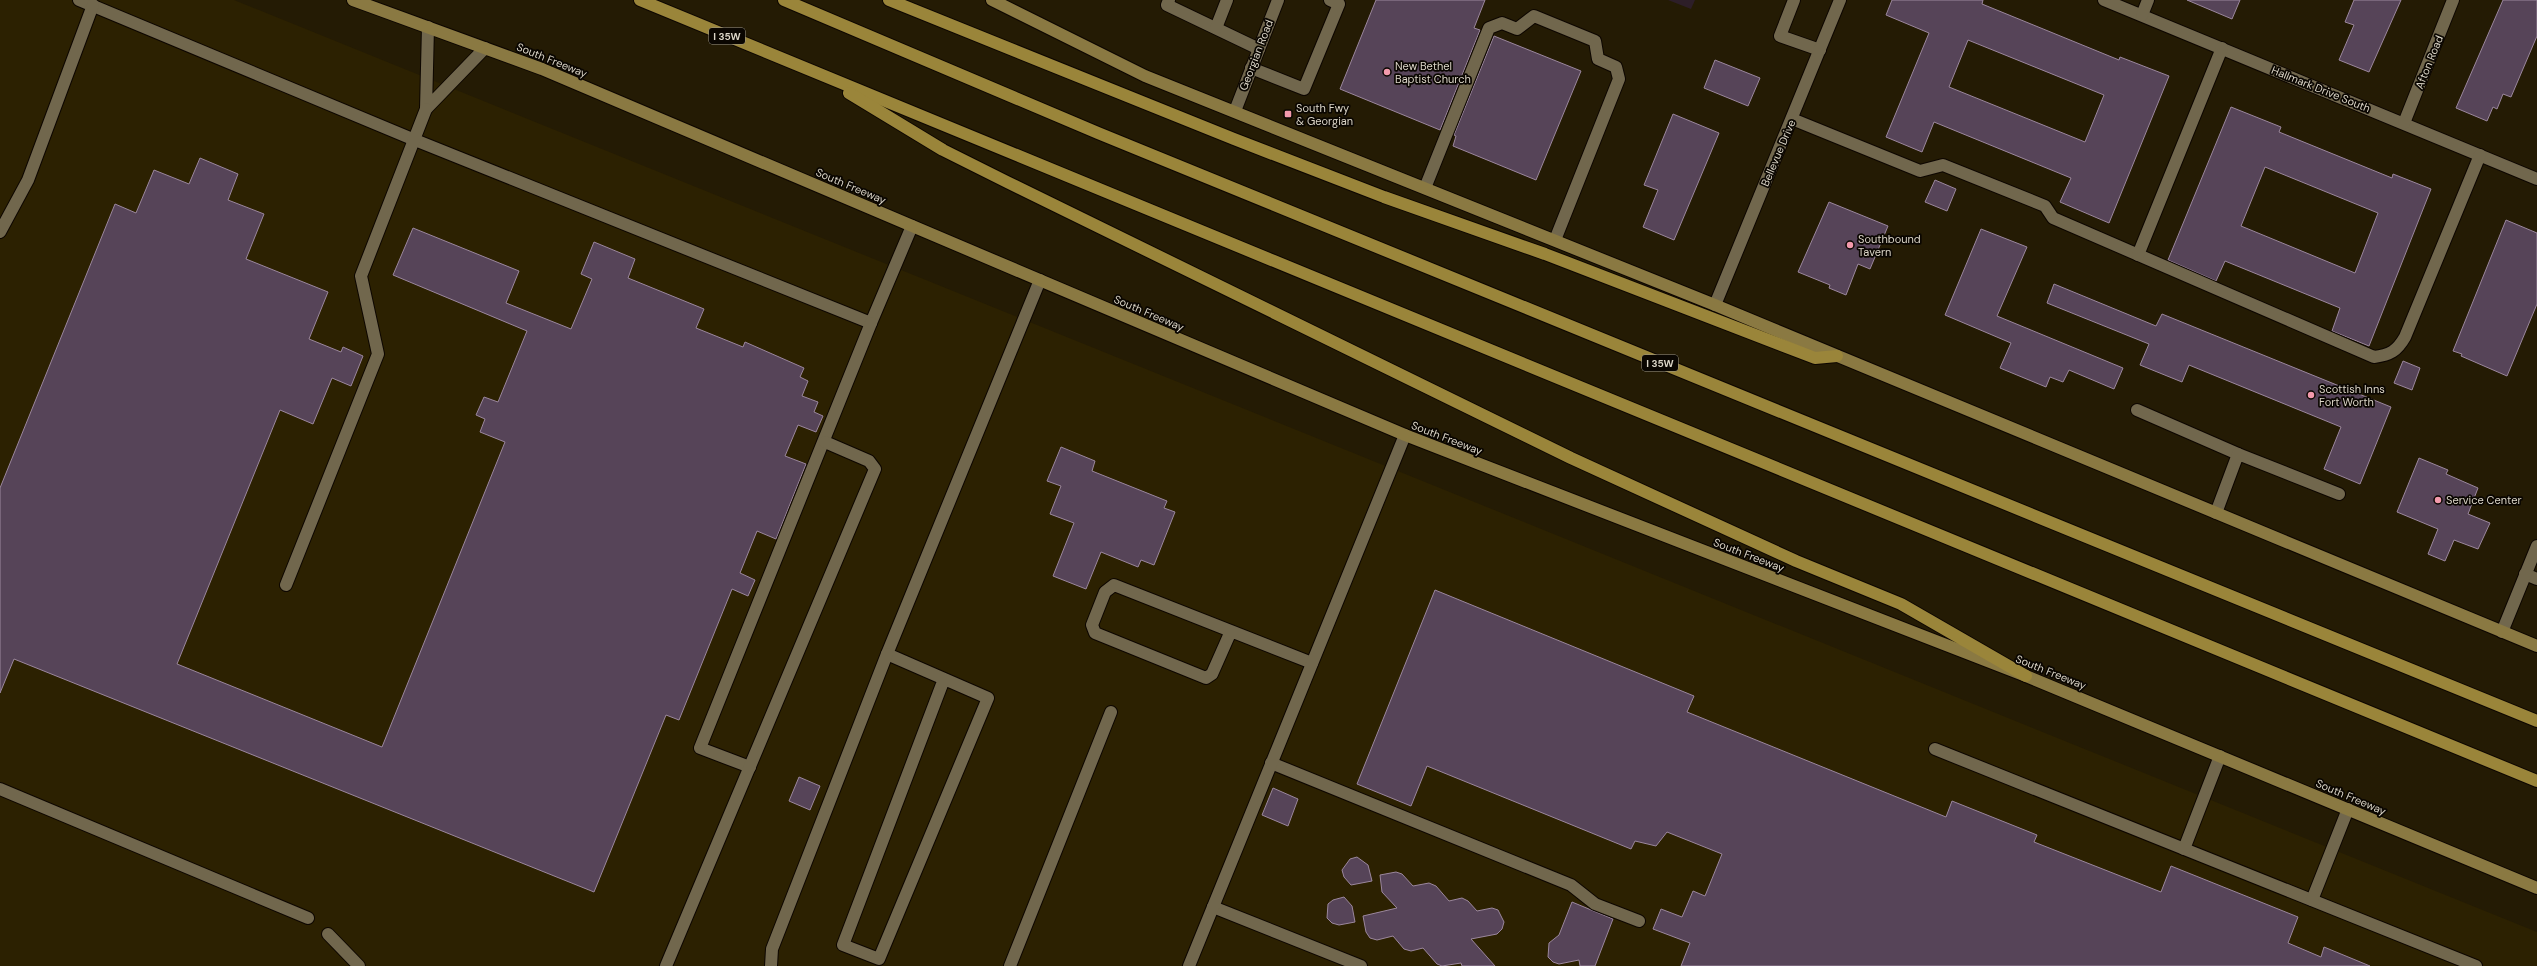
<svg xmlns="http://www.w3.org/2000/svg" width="2537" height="966" font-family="'DM Sans',sans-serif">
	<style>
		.built { fill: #2c2101 }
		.education { fill: #2d1e28 }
		.building { fill: #564458; stroke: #9b879d; fill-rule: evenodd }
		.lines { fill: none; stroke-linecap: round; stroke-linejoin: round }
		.minor-casing { stroke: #0d0600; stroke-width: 14 }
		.major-casing { stroke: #0d0600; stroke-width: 14 }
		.highway-casing { stroke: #0d0600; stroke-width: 14 }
		.minor { stroke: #71674d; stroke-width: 12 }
		.major { stroke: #8a7942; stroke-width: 12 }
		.highway { stroke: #9a853a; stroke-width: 12 }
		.poi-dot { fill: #f39aac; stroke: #0a0601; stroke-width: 1.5 }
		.labels { text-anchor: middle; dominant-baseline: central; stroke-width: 3.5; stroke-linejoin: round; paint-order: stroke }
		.shield { fill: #0a0601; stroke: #9c978c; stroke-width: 1 }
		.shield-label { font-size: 10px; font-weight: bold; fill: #dbd5c7 }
		.street-label { font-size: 11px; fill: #dbd5c7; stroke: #0a0601 }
		.poi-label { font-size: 11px; fill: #dbd5c7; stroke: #0a0601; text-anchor: start }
	</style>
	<rect width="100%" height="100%" fill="#241b04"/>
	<polygon class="built" points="0,0 234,0 2537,932 2537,966 0,966"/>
	<polygon class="education" points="1668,0 1695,0 1691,9"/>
	<g class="building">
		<polygon points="1376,0 1485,0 1474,28 1480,30 1440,130 1340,89"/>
		<path d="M1892,0H1983L1982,4L2119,60L2120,57L2169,76L2109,223L2060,202L2071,178L1934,122L1922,152L1886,137L1929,33L1886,15ZM1968,40L2104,95L2085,142L1949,87Z"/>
		<polygon points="2187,0 2240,0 2232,19"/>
		<polygon points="2354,0 2401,0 2369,72 2339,60 2354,25 2345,22"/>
		<polygon points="2503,0 2537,0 2537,36 2511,97 2503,94 2497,109 2493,107 2487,121 2456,108"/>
		<polygon points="1494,36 1581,71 1536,180 1453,146 1456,136 1454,135"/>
		<polygon points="1715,60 1760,78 1748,106 1704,88"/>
		<path d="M2231,107L2281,127L2279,132L2392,178L2393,174L2431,189L2369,346L2332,331L2340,308L2225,261L2216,281L2168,260ZM2265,167L2378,213L2355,273L2241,226Z"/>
		<polygon points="1673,114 1719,133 1674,240 1643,227 1658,190 1644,185"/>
		<polygon points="200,158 238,174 228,200 264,214 246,259 328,292 309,339 341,352 343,347 363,356 351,386 332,378 313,424 280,410 177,664 382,747 505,442 480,432 485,419 476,415 484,397 498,402 527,331 393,275 413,228 519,271 506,303 571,329 592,279 581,274 594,242 635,259 628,278 704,309 696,328 743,347 745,342 804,368 800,377 808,381 802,396 818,402 814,412 823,416 816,432 798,425 785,456 806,464 776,539 757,531 740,573 755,580 748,596 732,589 679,720 666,715 594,892 14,659 0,693 0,488 115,204 136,213 154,170 189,184"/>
		<polygon points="1935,180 1956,189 1947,211 1925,202"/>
		<polygon points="1829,202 1888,226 1870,269 1858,264 1846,295 1829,288 1830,285 1798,272"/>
		<polygon points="2506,220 2537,233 2537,304 2507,376 2461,356 2462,354 2453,351"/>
		<polygon points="1981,229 2027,247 1997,316 2123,368 2114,389 2069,370 2063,382 2050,377 2046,387 2000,368 2011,343 1945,315"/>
		<polygon points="2054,284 2156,326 2162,314 2391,407 2360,484 2324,469 2341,427 2189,365 2182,382 2140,365 2149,344 2047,303"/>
		<polygon points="2403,361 2420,368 2412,390 2394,383"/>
		<polygon points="1061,447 1095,461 1092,471 1167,501 1164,508 1175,512 1154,565 1141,560 1138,567 1101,552 1086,589 1053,576 1074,523 1050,514 1061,486 1047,481"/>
		<polygon points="2419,458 2448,470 2446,474 2478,488 2468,514 2490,523 2478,549 2454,540 2445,561 2428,554 2438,529 2397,512"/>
		<polygon points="1435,590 1694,696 1687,712 1946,817 1952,801 2037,835 2034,842 2161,892 2171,866 2298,917 2288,943 2321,957 2324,947 2370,966 1681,966 1690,943 1653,929 1661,909 1682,917 1693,891 1705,896 1722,854 1667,832 1656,846 1635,841 1631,849 1427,766 1411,806 1357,784"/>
		<polygon points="799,777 820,786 810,810 789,801"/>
		<polygon points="1273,788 1298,799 1288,826 1262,815"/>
		<polygon points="1357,857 1368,865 1372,881 1351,885 1344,877 1342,870 1350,859"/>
		<polygon points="1396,872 1402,874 1413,886 1429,883 1436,886 1449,901 1462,898 1468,901 1477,911 1492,908 1498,910 1504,922 1502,929 1497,934 1471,939 1495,966 1462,966 1461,963 1442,966 1437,964 1423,948 1411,951 1404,949 1393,936 1377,940 1370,938 1366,932 1363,916 1397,908 1382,892 1380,875"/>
		<polygon points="1344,897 1352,906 1355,922 1339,925 1332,923 1327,918 1328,904 1333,900"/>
		<polygon points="1572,902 1613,919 1595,966 1580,966 1579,960 1559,964 1553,962 1548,957 1549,943 1559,935"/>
	</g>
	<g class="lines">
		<g class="minor-casing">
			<g id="minor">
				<polyline points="79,0 410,138 871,323 912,226"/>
				<polyline points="1169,0 1167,5 1259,49"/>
				<polyline points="1794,0 1780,36 1820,50"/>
				<polyline points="2104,0 2537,179"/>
				<polyline points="2142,15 2148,0"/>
				<polyline points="428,27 426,109 485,48"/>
				<polyline points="1216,28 1227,0"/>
				<polyline points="1251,68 1304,89 1339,4 1330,0"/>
				<polyline points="1235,111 1278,0"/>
				<path d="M1792,119L1920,171L1943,165L2045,206L2053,218L2374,357C2390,355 2397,351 2405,337L2480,155"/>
				<polyline points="2404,123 2453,0"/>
				<polyline points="1425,188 1489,28 1502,23 1517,29 1534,16 1595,41 1598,59 1616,67 1619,79 1555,240"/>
				<polyline points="0,232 28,180 93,5"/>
				<polyline points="2138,255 2222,48"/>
				<polyline points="1715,305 1840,0"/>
				<polyline points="2137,410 2238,454"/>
				<polyline points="2216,513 2238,454 2339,494"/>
				<polyline points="2525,574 2537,579"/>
				<polyline points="286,585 378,354 361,276 426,109"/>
				<polyline points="1231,631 1212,674 1206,678 1095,633 1092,625 1105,592 1114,585 1312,663"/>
				<polyline points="2502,632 2537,546"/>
				<polyline points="944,679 843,945 879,959 988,698 887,654 1040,280"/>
				<polyline points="1935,749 2476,966"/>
				<polyline points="1271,763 1571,885 1595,904 1639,921"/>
				<polyline points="750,767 700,748 871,323"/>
				<polyline points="0,789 308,918"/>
				<polyline points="2184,849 2220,756"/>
				<polyline points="2312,900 2348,809"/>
				<polyline points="1213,907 1361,966"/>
				<polyline points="328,934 359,966"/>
				<polyline points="666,966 875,469 869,461 825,442"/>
				<polyline points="771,966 772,949 887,654"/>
				<polyline points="1010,966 1111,712"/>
				<polyline points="1189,966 1405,435"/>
			</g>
		</g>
		<g class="major-casing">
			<g id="major">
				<polyline points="353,0 542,69 1405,435 2026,676 2537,888"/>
				<polyline points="992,0 1145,76 1715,305 2537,646"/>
			</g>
		</g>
		<g class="highway-casing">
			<g id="highway">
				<polyline points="640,0 2537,781"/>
				<polyline points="784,0 1098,133 2537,721"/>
				<polyline points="889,0 1234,139 1384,197 1545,254 1815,358 1837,356"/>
				<polyline points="849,93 943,150 1007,182 1571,458 1796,561 1901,604 2026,676"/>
			</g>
		</g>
		<use href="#minor" class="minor"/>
		<use href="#major" class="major"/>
		<use href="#highway" class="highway"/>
	</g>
	<g class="poi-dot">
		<circle cx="1387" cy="72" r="4"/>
		<rect x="1284" y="110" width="8" height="8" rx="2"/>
		<circle cx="1850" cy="245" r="4"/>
		<circle cx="2311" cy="395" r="4"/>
		<circle cx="2438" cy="500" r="4"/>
	</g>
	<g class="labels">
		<g class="shield">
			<rect x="709" y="28" width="36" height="16" rx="3"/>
			<rect x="1642" y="355" width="36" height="16" rx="3"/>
		</g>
		<g class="shield-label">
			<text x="727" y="36">I 35W</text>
			<text x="1660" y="363">I 35W</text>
		</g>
		<g class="street-label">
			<text transform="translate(1256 55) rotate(-69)">Georgian Road</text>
			<text transform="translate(552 60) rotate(22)">South Freeway</text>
			<text transform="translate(2429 62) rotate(-68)">Afton Road</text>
			<text transform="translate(2321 89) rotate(22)">Hallmark Drive South</text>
			<text transform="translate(1778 153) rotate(-67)">Bellevue Drive</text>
			<text transform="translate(851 186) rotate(23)">South Freeway</text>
			<text transform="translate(1149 313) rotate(23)">South Freeway</text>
			<text transform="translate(1447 438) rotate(21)">South Freeway</text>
			<text transform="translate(1749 555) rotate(21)">South Freeway</text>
			<text transform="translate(2051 672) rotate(22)">South Freeway</text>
			<text transform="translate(2351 797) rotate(23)">South Freeway</text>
		</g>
		<g class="poi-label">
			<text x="1395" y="66">New Bethel<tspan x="1395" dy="13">Baptist Church</tspan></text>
			<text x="1296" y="108">South Fwy<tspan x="1296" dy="13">&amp; Georgian</tspan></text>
			<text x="1858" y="239">Southbound<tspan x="1858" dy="13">Tavern</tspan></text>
			<text x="2319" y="389">Scottish Inns<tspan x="2319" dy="13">Fort Worth</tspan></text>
			<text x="2446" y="500">Service Center</text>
		</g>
	</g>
</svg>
